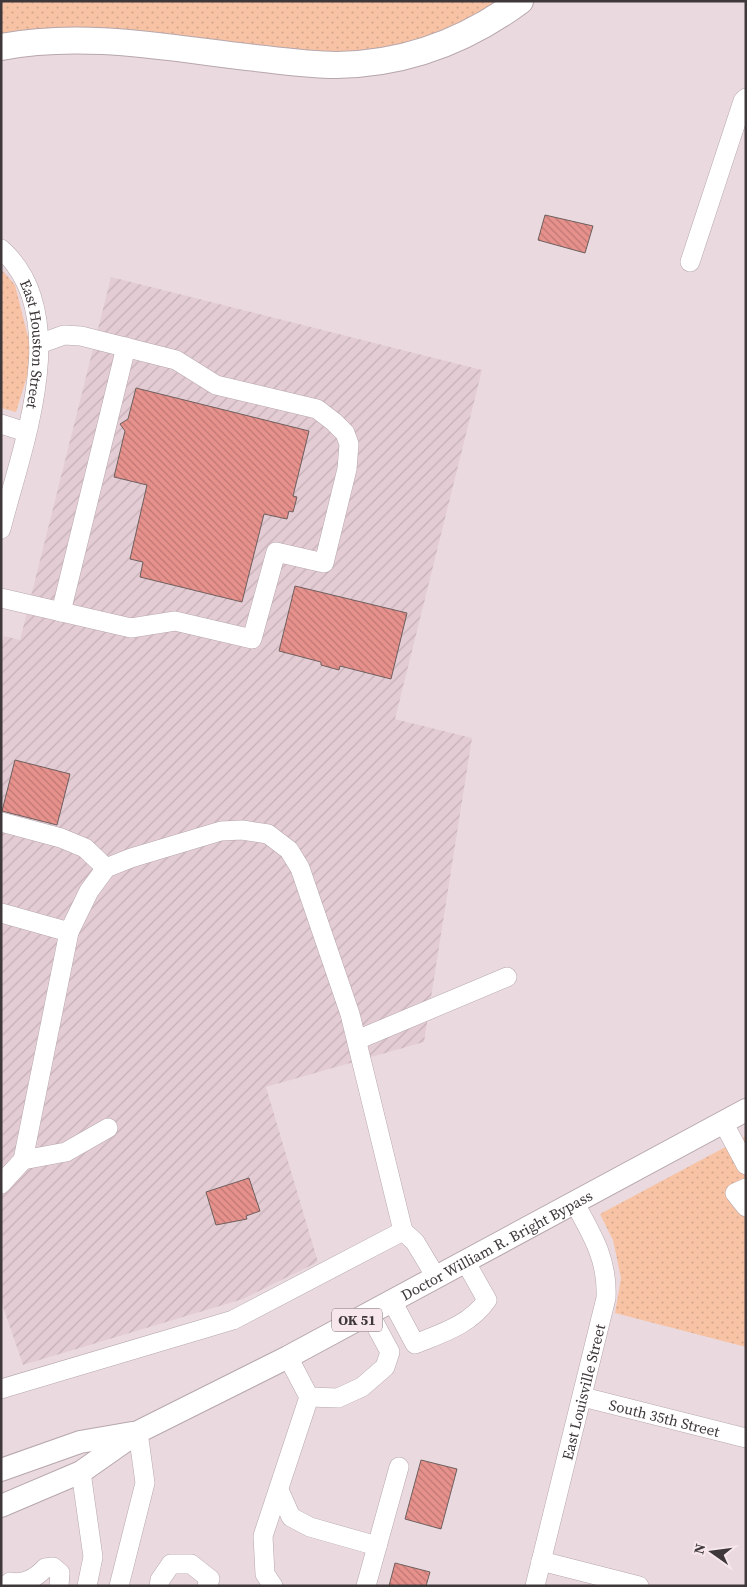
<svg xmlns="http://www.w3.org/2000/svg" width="747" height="1587" font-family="'Source Serif 4',serif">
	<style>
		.industrial { fill: url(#industrial-furrows) }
		.grass { fill: url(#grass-dots) }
		.building { fill: url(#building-back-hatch); stroke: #6e5f5e }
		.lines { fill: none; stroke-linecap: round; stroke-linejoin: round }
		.minor-casing { stroke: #b7a7ad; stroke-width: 20 }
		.major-casing { stroke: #b7a7ad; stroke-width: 24 }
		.highway-casing { stroke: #b7a7ad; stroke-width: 28 }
		.minor { stroke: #fff; stroke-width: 19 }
		.major { stroke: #fff; stroke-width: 22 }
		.highway { stroke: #fff; stroke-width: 26 }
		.labels { text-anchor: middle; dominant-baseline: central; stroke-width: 4.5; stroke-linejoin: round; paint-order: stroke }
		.shield { fill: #f7e7ed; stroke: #766c70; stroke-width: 1 }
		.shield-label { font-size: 14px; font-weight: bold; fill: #3e383a }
		.street-label { font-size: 15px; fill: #3e383a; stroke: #f7e7ed }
	</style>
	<defs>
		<pattern id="industrial-furrows" width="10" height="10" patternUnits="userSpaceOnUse" patternTransform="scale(1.25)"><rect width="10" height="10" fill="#e4ccd4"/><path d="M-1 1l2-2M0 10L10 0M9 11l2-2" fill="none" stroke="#c5b0b7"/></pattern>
		<pattern id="grass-dots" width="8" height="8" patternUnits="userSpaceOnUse" patternTransform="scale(1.25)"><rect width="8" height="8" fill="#f7c3a4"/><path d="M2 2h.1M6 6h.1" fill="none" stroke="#d5a88e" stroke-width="1.8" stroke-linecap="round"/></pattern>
		<pattern id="building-back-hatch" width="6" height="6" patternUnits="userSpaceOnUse" patternTransform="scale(1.25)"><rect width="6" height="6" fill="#e7918c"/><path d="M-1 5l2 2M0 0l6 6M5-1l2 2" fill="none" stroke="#bd7773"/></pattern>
	</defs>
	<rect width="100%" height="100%" fill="#eadadf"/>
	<polygon class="industrial" points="111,277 482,370 395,719 472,738 424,1042 266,1087 318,1262 243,1299 23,1365 1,1301 1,647 4,636 20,640"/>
	<g class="grass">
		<polygon points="1,1 504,1 482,18 392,52 342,58 1,38"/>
		<polygon points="1,269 15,285 33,357 16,412 1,408"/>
		<polygon points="746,1136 746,1347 615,1313 621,1278 613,1240 600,1214"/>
	</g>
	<g class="building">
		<polygon points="545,215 593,226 585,253 538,240"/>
		<polygon points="136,388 309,431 293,496 297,497 293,512 289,511 287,519 264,514 242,602 140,577 143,562 130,559 147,485 114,477 125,431 120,424 128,419"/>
		<polygon points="295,586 407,613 391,679 340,666 339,670 321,665 321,662 279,651"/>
		<polygon points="15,760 70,774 57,825 2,811"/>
		<polygon points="249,1178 260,1211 246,1216 247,1219 216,1225 206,1192"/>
		<polygon points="421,1460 457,1469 441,1529 405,1519"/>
		<polygon points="395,1563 430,1572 426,1586 389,1586"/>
	</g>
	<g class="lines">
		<g class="minor-casing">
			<g id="minor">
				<path id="s1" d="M1,249C75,315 21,449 1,529"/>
				<polyline points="690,262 743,101 746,98"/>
				<polyline points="1,424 26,432"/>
				<polyline points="1,598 131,628 175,621 252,639 276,552 324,563 347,469 349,444 345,433 334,422 317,409 216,385 176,360 81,336 64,335 39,344"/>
				<polyline points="61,612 126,347"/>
				<polyline points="1,822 61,838 85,848 106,868"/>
				<polyline points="1,913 69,932"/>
				<polyline points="357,1040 507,977"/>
				<polyline points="723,1122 746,1165"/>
				<polyline points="23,1160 66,1152 108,1128"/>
				<polyline points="1,1184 23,1160 69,932 89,891 106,868 131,858 221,831 242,830 268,834 289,850 300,868 350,1014 403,1231"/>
				<polyline points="746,1188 735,1193 746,1207"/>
				<path d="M392,1301L415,1344C442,1333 470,1325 487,1300L465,1261"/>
				<polyline points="1,1389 233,1320 403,1231 415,1242 436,1277"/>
				<polyline points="309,1397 338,1398 362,1387 385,1367 390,1352 369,1313"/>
				<path id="s2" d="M583,1397L746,1438"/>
				<polyline points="81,1472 93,1557 87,1586"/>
				<polyline points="279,1490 291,1517 310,1527 377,1546"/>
				<polyline points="541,1561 639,1586"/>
				<path d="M10,1582C23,1585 36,1578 45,1568L53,1567L60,1573L59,1586"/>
				<polyline points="119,1586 145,1483 138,1432"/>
				<polyline points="159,1586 160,1580 171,1564 191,1564 210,1579 207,1586"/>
				<polyline points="273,1586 265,1574 263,1536 309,1397 288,1357"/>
				<polyline points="366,1586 399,1467"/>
				<path id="s3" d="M535,1586L606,1298C608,1260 592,1234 574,1202"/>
			</g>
		</g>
		<g class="major-casing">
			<g id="major">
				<polyline points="1,1470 80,1442 132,1433"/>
				<path id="s4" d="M1,1506L81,1472L138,1432L288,1357L746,1110"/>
			</g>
		</g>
		<g class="highway-casing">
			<path id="highway" d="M1,47C88,30 178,50 265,59C289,62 313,65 337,65C404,64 466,41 520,1"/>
		</g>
		<use href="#minor" class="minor"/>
		<use href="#major" class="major"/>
		<use href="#highway" class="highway"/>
	</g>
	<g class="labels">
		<rect class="shield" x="332" y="1308.5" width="50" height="23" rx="4"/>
		<g class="shield-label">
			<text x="357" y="1320">OK 51</text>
		</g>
		<g class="street-label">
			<text stroke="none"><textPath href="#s1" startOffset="105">East Houston Street</textPath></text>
			<text stroke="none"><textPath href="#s4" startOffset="561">Doctor William R. Bright Bypass</textPath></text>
			<text stroke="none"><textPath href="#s3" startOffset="200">East Louisville Street</textPath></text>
			<text stroke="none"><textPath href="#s2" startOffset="84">South 35th Street</textPath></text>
		</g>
	</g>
	<rect width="747" height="1587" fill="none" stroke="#3e383a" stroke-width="5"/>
	<g transform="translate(712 1552) rotate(284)" stroke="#f7e7ed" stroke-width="4" paint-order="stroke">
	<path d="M0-4L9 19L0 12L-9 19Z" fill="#3e383a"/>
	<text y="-8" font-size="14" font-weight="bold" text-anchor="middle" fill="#3e383a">N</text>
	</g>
</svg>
